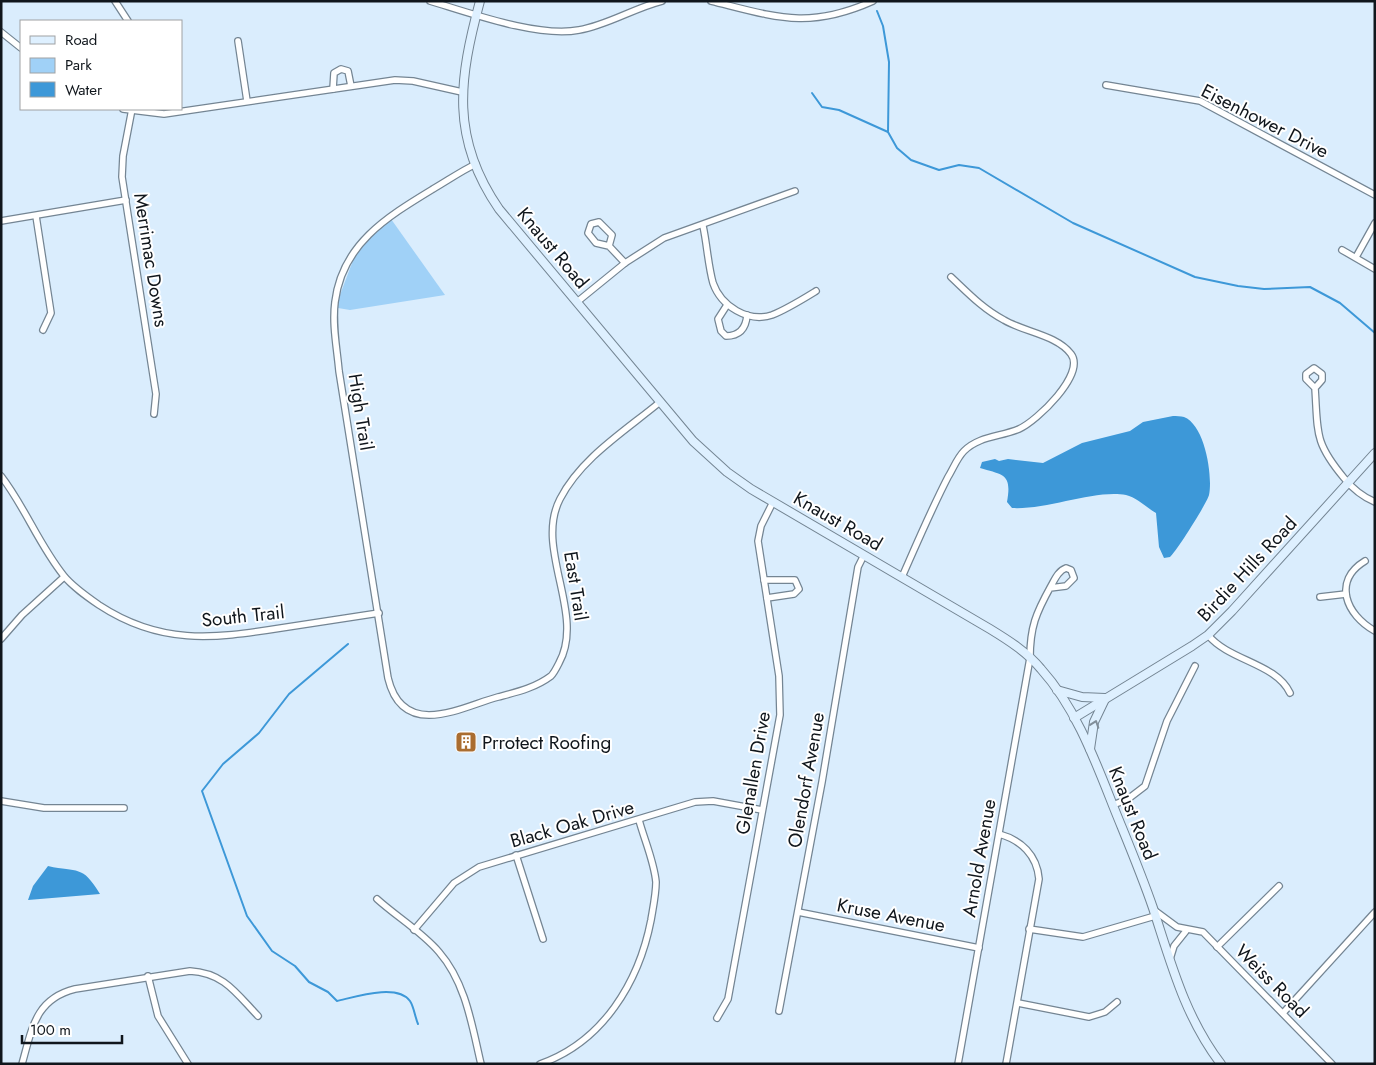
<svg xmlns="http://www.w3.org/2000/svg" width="1376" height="1065" font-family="Jost,sans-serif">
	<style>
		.green { fill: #a0d1f7 }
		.water { fill: #3d98d8 }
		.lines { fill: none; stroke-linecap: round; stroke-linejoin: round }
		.stream { stroke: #3d98d8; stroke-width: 2 }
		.minor-casing { stroke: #748593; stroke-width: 8 }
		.secondary-casing { stroke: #748593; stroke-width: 10 }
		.minor { stroke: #fff; stroke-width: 5.5 }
		.secondary { stroke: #def0ff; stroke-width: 8 }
		.oneway { stroke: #818e99 }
		.labels { text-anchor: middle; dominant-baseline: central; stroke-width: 4; stroke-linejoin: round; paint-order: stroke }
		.street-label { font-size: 19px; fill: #10161c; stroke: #fff }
		.poi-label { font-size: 19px; fill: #10161c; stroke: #fff; text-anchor: start }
	</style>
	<rect width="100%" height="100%" fill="#daedfd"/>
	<polygon class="green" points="391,219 445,295 350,310 338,308 338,300 357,250"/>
	<g class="water">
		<path d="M1173,416C1176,416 1181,416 1184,417C1205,425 1213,476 1209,495C1207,503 1176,552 1170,557L1164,558L1159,547L1156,513C1147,508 1136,497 1126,495C1096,489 1047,510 1012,508L1007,502C1012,474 1004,475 980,468L982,462L995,459L999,461L1008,459L1043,463L1082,443L1130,431L1143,422Z"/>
		<path d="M48,866C78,873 82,864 100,894L28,900L33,886Z"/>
	</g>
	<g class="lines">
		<g class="stream">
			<polyline points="877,11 883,26 889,62 888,132 897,148 911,160 939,170 959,165 979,168 1073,223 1195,277 1238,286 1264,289 1310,287 1340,303 1375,333"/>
			<polyline points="812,93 822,107 839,110 888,132"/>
			<path d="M348,644L289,694L259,733L223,764L202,791L247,916L272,951L295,966L309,982L328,992L337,1001C355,997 397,983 410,1001C414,1007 415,1017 418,1024"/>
		</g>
		<g class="minor-casing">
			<g id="minor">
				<polyline points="115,1 128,21"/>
				<path d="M430,1C470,13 539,38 579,30C608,25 634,8 662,1"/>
				<path d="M711,1C776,17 808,30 873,1"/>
				<polyline points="1,32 21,48"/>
				<polyline points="238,41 247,101"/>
				<polyline points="1106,85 1200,101 1375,195"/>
				<polyline points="333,89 334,73 341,69 348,71 351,86"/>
				<polyline points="123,109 164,114 395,80 413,81 462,92"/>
				<polyline points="132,109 123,156 122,177 156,394 154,414"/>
				<path d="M476,164C461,171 447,181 433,189C387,217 342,244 335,302C332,325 337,348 339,371L388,678C393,699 405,715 429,715C452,715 476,703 498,697C517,692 535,688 551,676C554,673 557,667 559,663C586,614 534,549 560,499C581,458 625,431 660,402"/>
				<polyline points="36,216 51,313 43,330"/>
				<polyline points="1,221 126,200"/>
				<path d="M703,226C707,244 708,265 713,283C721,306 748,323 772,315C787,309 803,299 816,291"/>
				<polyline points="609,246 612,235 599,222 591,224 588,233 596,243 609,246 625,263"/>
				<polyline points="1342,250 1375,269"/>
				<polyline points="1356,257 1375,223"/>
				<polyline points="577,302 625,263 664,238 795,191"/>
				<path d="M727,305L718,319L721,331L726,336C740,336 746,328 747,315"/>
				<path d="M1315,388L1322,380V374L1314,368L1306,374V379L1315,388C1318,433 1314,442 1344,478C1352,488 1363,497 1375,502"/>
				<path d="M1,476C25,507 39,545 64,576C73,587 86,596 99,605C160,645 212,639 281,628C314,623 346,618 379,613"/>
				<path d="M1365,561C1332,581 1346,615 1375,631"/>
				<path d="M902,577C917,543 931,510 948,477C953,469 957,458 964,451C979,436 1000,437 1019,429C1037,421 1086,374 1071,354C1057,335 1024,332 1004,320C983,309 968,293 951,277"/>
				<polyline points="764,580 795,580 799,589 794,594 767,598"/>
				<polyline points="1320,597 1346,594"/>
				<path d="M1208,635C1229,661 1276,663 1290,693"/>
				<polyline points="1,639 22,615 64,577"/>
				<polyline points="1,801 44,808 124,808"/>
				<polyline points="1113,805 1128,799 1145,786 1167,721 1195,666"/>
				<path d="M999,834C1021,840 1037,855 1039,879L1006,1064"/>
				<polyline points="516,855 543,939"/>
				<path d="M377,899C397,917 422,932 439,952C466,983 472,1026 481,1064"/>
				<polyline points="1154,910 1177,927 1203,932 1332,1064"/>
				<polyline points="798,912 979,948"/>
				<polyline points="1029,929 1083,937 1155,916"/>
				<polyline points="414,930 454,883 479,867 695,802 713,801 762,810"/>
				<polyline points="1217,947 1279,886"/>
				<polyline points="1170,959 1174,946 1186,931"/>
				<polyline points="148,976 158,1016 188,1064"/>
				<polyline points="1018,1003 1089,1017 1105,1012 1117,1002"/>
				<polyline points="779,1011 822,782 856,579 858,567 864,555"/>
				<polyline points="1283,1013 1375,912"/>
				<polyline points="717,1018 728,999 780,715 779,676 758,541 761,526 773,502"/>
				<path d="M22,1064C32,1029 35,999 75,989L190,971C224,973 236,993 258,1016"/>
				<path d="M540,1064C603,1042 639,982 651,920C653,908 656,894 656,882C654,861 644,839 639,820"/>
				<path d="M958,1064L1030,658C1030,627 1036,613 1051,586C1055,579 1058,571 1066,568L1071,570L1074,578L1066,586L1050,588"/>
			</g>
		</g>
		<g class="secondary-casing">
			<g id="secondary">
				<path d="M480,1C459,79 450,138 499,209L693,441L727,472L751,489L990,629C1008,640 1027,652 1041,669C1077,709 1096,763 1116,813C1129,845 1142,876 1153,908C1171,963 1185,1017 1221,1064"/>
				<polyline points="1057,690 1082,697 1105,698"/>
				<polyline points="1074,718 1192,646 1208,635 1232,611 1375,453"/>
				<polyline points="1090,749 1094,722 1105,699"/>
			</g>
		</g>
		<use href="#minor" class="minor"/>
		<use href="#secondary" class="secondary"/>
	</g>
	<defs><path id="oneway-chevron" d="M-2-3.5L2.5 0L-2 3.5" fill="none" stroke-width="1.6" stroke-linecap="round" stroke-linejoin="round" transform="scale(1.25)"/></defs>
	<use class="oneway" href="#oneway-chevron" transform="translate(1095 724) rotate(-71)"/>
	<defs>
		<g id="building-square" transform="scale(1.125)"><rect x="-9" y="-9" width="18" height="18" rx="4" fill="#aa6d30" stroke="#fff"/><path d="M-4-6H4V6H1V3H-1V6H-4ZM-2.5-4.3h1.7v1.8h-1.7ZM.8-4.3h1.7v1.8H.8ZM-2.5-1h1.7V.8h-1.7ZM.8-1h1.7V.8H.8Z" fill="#fff"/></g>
	</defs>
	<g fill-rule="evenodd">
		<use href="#building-square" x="466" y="742"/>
	</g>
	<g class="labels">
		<g class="street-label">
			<text transform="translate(1265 121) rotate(27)">Eisenhower Drive</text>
			<text transform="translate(553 248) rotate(50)">Knaust Road</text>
			<text transform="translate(151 260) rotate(81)">Merrimac Downs</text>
			<text transform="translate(361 412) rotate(81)">High Trail</text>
			<text transform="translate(838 521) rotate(30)">Knaust Road</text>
			<text transform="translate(1247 569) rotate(-47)">Birdie Hills Road</text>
			<text transform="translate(576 586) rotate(81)">East Trail</text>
			<text transform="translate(243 616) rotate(-6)">South Trail</text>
			<text transform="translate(753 773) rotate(-80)">Glenallen Drive</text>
			<text transform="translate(806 780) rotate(-80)">Olendorf Avenue</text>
			<text transform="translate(1133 813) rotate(68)">Knaust Road</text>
			<text transform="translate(572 824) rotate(-16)">Black Oak Drive</text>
			<text transform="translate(979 858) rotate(-80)">Arnold Avenue</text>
			<text transform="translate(891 915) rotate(11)">Kruse Avenue</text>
			<text transform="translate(1272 981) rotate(45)">Weiss Road</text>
		</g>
		<g class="poi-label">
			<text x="482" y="742">Prrotect Roofing</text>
		</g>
	</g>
	<rect width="1376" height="1065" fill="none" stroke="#10161c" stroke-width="5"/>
	<rect x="20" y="20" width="162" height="90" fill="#ffffff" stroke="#9fa2a4"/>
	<rect x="30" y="36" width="25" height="8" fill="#def0ff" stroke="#9fa2a4"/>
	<text x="65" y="45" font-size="15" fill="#10161c">Road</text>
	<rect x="30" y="58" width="25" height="15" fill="#a0d1f7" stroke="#9fa2a4"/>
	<text x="65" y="70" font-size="15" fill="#10161c">Park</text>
	<rect x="30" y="82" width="25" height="15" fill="#3d98d8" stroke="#9fa2a4"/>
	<text x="65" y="95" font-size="15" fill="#10161c">Water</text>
	<path d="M22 1035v8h100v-8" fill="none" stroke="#10161c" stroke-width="2.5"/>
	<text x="30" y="1035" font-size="15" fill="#10161c" stroke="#ffffff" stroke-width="4" paint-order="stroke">100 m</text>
</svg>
